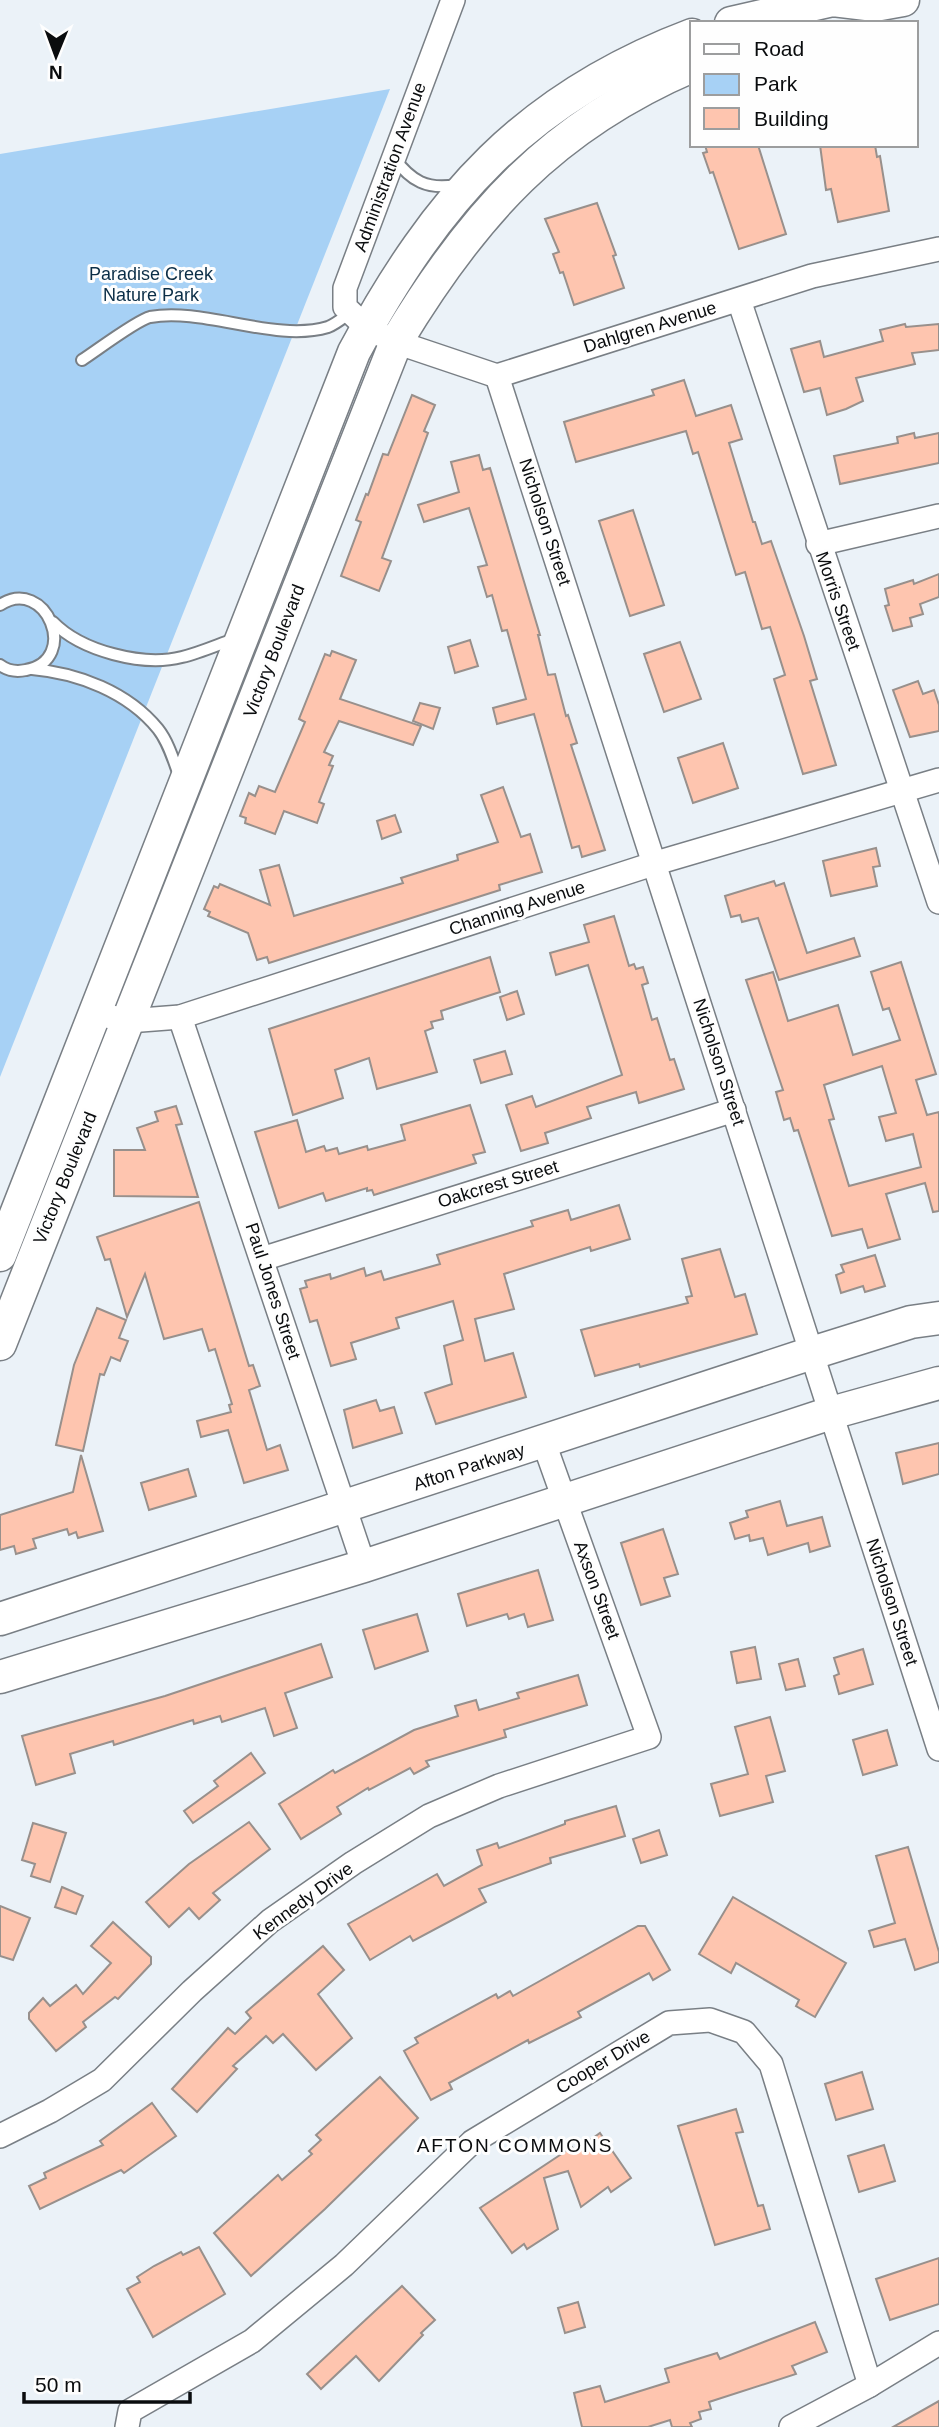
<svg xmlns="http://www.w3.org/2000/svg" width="939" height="2427" font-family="Helvetica,sans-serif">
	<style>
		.green { fill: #a7d1f5 }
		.building { fill: #fec5af; stroke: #98908c; stroke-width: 2; fill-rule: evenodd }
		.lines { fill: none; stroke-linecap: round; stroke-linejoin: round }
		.lane-casing { stroke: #797f85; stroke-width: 14 }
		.street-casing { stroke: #797f85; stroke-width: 26 }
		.secondary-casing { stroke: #797f85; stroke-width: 35 }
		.lane { stroke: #fff; stroke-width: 10 }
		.street { stroke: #fff; stroke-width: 23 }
		.secondary { stroke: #fff; stroke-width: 32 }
		.labels { text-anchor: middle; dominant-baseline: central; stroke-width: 6; stroke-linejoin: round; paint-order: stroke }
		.street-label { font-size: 18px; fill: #0a0c0e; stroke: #fefefe }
		.park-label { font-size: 18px; fill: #0b2e47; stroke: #fefefe }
		.neighbourhood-label { font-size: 19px; letter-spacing: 2px; fill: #0a0c0e; stroke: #fefefe }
	</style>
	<rect width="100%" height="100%" fill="#ebf2f8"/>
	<polygon class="green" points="390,89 357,173 0,1077 0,154"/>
	<g class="building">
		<polygon points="705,145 758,145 786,234 739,249 713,172 710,173 703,153 707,152"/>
		<polygon points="820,145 875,145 877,157 880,156 889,211 838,222 831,189 826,190"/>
		<polygon points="597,203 616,255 613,256 624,288 574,305 563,272 560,273 553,254 559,252 545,219"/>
		<polygon points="905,324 906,327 939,324 939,350 912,353 915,364 856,378 863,401 846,409 827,415 820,388 804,392 791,349 820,341 824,357 883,341 880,330"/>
		<polygon points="684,380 696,416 731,405 742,439 729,443 753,522 755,522 762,544 771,541 804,636 817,679 810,681 836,765 803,774 774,679 785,675 770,627 762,629 745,572 736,575 698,452 693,454 686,431 576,462 564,422 654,395 652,390"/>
		<polygon points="412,395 435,405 424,431 428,433 382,558 391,561 379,591 341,576 361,522 356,520 366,494 368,495 383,454 388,455"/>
		<polygon points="914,433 915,438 939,433 939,463 840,484 834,456 898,443 897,437"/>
		<polygon points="479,455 483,470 490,468 540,635 538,635 548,675 555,674 566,716 568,715 577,743 571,745 605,850 582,857 579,846 572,848 534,714 497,724 493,708 526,699 507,630 502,631 492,595 487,597 478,567 487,565 469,508 424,522 418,505 459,492 451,462"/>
		<polygon points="633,510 664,605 630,616 599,521"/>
		<polygon points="939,574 939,597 920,604 923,614 910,618 912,626 893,631 885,606 889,605 885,589 913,580 914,584"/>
		<polygon points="470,640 478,666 455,673 448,647"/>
		<polygon points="680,642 701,699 664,712 644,654"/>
		<polygon points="332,651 356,660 340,699 421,726 413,745 339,721 324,752 333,756 329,765 333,766 319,802 324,804 317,823 284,811 275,834 245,823 246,818 240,816 249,793 255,796 259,786 275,792 305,722 299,719 325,654 330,656"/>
		<polygon points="918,681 923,694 934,690 939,705 939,731 910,737 893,690"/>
		<polygon points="420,703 440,708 433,729 413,721"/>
		<polygon points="723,743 738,788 693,803 678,758"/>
		<polygon points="503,787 521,837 530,834 542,872 499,885 500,890 269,963 267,957 257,960 248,933 208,916 210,912 204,909 214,886 218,888 220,884 270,905 260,870 279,865 294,916 403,883 401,878 458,860 457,855 498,842 481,795"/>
		<polygon points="395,815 401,832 382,839 377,821"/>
		<polygon points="876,848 880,866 873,867 877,886 831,896 823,861"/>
		<polygon points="774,881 776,886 784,883 807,953 854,938 860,956 779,980 758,918 742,922 740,915 731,917 725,896"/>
		<polygon points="614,916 629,966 634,964 636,969 643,967 648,983 642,985 652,1020 657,1018 670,1060 674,1059 684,1089 639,1103 636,1092 587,1107 591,1118 545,1133 548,1143 521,1151 506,1105 532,1096 536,1107 622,1075 588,965 556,975 550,953 589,942 584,925"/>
		<polygon points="490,957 500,992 441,1011 443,1019 431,1022 433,1028 425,1031 437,1072 377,1089 369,1058 335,1070 343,1098 293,1115 269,1029"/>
		<path d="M901,962L936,1074L916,1080L927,1115L939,1112V1211L933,1212L925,1183L886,1194L900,1239L868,1248L862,1229L832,1236L798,1130L794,1131L790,1118L784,1120L776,1092L783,1090L746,980L773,972L788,1021L838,1005L853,1055L900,1040L889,1008L883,1010L871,972ZM882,1066L896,1113L879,1117L886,1141L913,1134L921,1167L849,1186L829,1120L834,1119L824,1085Z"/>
		<polygon points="517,991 524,1014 507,1020 500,997"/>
		<polygon points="505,1051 512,1074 481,1083 474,1060"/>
		<polygon points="470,1105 485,1152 473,1155 476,1163 374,1195 372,1190 367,1191 367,1188 326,1201 323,1193 279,1208 255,1132 297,1120 306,1152 324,1146 326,1151 337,1148 339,1154 367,1146 368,1150 405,1140 401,1125"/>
		<polygon points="176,1106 182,1124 176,1125 198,1197 114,1196 114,1150 145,1150 137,1128 158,1121 155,1112"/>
		<polygon points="199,1202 249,1366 253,1365 260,1386 249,1390 267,1450 280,1445 288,1470 244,1483 228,1430 201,1437 197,1421 231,1412 229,1405 232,1404 215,1349 209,1351 202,1329 164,1339 145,1274 127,1317 110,1259 105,1260 97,1237"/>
		<polygon points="619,1205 630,1239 591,1251 590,1247 504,1274 514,1309 475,1319 485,1361 513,1353 526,1397 436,1424 425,1393 452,1384 444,1346 463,1340 453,1301 396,1318 399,1328 351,1343 356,1359 331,1366 317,1320 310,1322 300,1289 307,1287 305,1281 330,1274 331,1279 364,1268 366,1276 381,1271 384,1280 440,1264 437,1255 533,1226 531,1221 568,1210 571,1220"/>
		<polygon points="720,1249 735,1297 745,1294 757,1334 640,1367 639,1364 595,1376 581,1330 688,1303 686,1297 692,1296 682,1259"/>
		<polygon points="875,1255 885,1286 865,1292 863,1286 841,1293 836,1275 844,1272 841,1265"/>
		<polygon points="97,1308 126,1320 119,1338 128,1341 120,1361 111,1357 104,1375 100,1374 83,1451 56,1445 74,1365"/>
		<polygon points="376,1400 380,1411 394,1407 402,1433 353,1448 344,1410"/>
		<polygon points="939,1443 939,1474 903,1484 896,1453"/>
		<polygon points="81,1455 103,1531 78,1538 76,1532 69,1535 67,1529 33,1539 36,1548 16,1554 14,1546 0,1550 0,1515 73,1492"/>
		<polygon points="188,1469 196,1496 149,1510 141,1483"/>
		<polygon points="780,1501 787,1526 822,1517 830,1546 810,1552 808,1543 768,1555 763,1538 750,1541 749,1535 735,1539 730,1523 748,1517 746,1511"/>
		<polygon points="663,1529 678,1574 664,1578 670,1596 641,1605 621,1543"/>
		<polygon points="538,1570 553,1620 528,1627 524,1614 509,1619 507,1614 467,1626 458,1594"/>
		<polygon points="417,1614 428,1651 375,1669 363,1630"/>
		<polygon points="321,1644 332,1677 285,1693 297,1728 274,1736 265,1708 222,1722 220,1716 194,1724 193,1720 114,1745 113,1741 70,1754 75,1773 36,1785 22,1736 165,1696"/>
		<polygon points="755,1647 761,1679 737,1683 731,1652"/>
		<polygon points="863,1649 873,1684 839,1694 834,1676 839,1674 834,1658"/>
		<polygon points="798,1659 805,1686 786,1690 779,1664"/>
		<polygon points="578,1675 587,1705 504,1730 506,1737 426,1761 429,1766 414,1774 410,1768 369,1790 368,1788 337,1807 341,1814 301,1839 279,1804 333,1770 335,1773 414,1730 458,1716 455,1706 476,1700 479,1710 519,1698 517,1693"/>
		<polygon points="770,1717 785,1771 766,1776 773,1802 720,1816 711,1784 748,1774 735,1727"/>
		<polygon points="887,1730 897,1765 863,1775 853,1740"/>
		<polygon points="251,1753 265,1773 193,1823 184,1811 218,1786 214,1781"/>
		<polygon points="616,1806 625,1836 550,1858 551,1863 479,1889 486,1902 413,1941 410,1936 370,1960 348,1924 437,1874 444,1886 482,1865 477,1850 497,1843 499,1848 565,1824 565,1821"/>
		<polygon points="249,1822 270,1849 213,1893 220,1900 199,1919 189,1908 169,1927 146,1902 189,1864"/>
		<polygon points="33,1823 66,1833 50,1882 31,1876 35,1864 22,1860"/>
		<polygon points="659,1830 667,1855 641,1863 633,1839"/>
		<polygon points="908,1847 939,1952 939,1962 915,1970 905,1939 874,1947 869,1931 895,1923 876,1856"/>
		<polygon points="62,1887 83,1896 76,1914 55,1907"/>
		<polygon points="733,1897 846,1963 815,2017 796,2006 799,2000 736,1963 731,1973 699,1954"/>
		<polygon points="0,1906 30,1918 13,1960 0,1956"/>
		<polygon points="113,1922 151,1957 151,1964 118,1999 115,1997 83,2022 86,2027 56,2051 29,2019 29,2013 43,1998 50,2006 76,1985 83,1994 111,1963 91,1946"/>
		<polygon points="638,1926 645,1926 670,1970 653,1980 649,1973 578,2012 581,2017 529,2043 528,2040 449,2083 452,2089 431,2100 404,2051 418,2043 415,2038 496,1994 498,1998 510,1991 513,1996"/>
		<polygon points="323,1946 344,1970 318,1994 352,2038 316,2070 283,2034 273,2043 266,2036 233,2066 237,2069 197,2112 172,2089 228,2028 235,2034 251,2018 246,2012"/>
		<polygon points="862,2072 873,2109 836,2120 825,2084"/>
		<polygon points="380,2077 418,2118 325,2209 251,2276 214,2233 278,2175 282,2180 312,2154 309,2151 321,2140 316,2135"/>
		<polygon points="152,2103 176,2136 124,2173 121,2170 40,2209 29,2186 46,2178 44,2173 103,2145 100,2141"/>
		<polygon points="736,2109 743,2132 736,2133 758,2206 763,2205 770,2229 715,2245 678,2126"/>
		<polygon points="600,2133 631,2178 611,2192 608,2187 581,2207 568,2171 544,2178 558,2229 527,2249 524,2244 512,2253 480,2208 572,2147 575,2151"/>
		<polygon points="884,2145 895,2181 859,2192 848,2156"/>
		<polygon points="199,2247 225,2294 153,2337 127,2289 140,2282 137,2277 154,2266 181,2252 183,2255"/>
		<polygon points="939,2258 939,2304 890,2320 876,2279"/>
		<polygon points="402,2286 435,2320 421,2333 423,2335 379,2381 356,2356 321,2389 307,2374"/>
		<polygon points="578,2302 585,2327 565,2333 558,2308"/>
		<polygon points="815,2322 827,2352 792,2366 796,2374 709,2402 711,2409 699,2412 701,2419 690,2423 692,2427 672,2427 670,2420 648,2427 582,2427 574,2393 600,2386 605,2402 669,2382 665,2369 717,2353 720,2359"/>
		<polygon points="939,2401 939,2427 893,2427"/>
	</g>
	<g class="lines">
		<g class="lane-casing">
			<g id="lane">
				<path d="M394,158C411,181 427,190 456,185"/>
				<path d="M82,360C96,351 137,320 150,317C204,307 275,343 328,327C336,324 344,317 351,312"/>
				<path d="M0,605C46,575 81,660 26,670C17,672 8,671 0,665"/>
				<path d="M53,622C81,651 143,667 182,657C199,653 217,645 234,639"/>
				<path d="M32,669C78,673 128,692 158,729C169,743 174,762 180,778"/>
			</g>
		</g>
		<g class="street-casing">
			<g id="street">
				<polyline points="453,0 345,288 345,307 367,328 396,342 497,376 812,276 939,249"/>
				<polyline points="739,300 939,902"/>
				<polyline points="497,376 939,1749"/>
				<polyline points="818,544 939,516"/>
				<polyline points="95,1013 128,1021 180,1017 656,863 939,780"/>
				<polyline points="180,1017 364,1566"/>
				<polyline points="262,1259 734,1110"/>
				<polyline points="0,2136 50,2111 102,2080 192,1991 270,1921 353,1863 429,1816 499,1786 649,1737 544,1443"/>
				<polyline points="127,2427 130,2411 252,2341 344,2265 472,2142 669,2023 710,2020 744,2032 771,2064 870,2385"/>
				<polyline points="791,2427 870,2385 939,2343"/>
			</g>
		</g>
		<g class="secondary-casing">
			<g id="secondary">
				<polyline points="731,23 833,0 875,5 903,0"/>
				<path d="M0,1255L354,352C437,198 525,98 692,35"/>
				<path d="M0,1344L396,342C473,214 552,126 692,66"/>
				<polyline points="0,1619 812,1353 911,1322 939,1318"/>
				<polyline points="0,1677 364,1566 831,1413 939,1383"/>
			</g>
		</g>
		<use href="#lane" class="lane"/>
		<use href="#street" class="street"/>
		<use href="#secondary" class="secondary"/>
	</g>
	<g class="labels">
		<g class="street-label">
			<text transform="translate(390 167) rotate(-70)">Administration Avenue</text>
			<text transform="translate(650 327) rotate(-17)">Dahlgren Avenue</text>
			<text transform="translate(545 522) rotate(72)">Nicholson Street</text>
			<text transform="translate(838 601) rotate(71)">Morris Street</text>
			<text transform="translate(274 651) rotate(-69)">Victory Boulevard</text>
			<text transform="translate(517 908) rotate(-18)">Channing Avenue</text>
			<text transform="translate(719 1062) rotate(72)">Nicholson Street</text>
			<text transform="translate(65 1178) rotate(-68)">Victory Boulevard</text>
			<text transform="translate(498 1184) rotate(-17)">Oakcrest Street</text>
			<text transform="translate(273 1291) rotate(72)">Paul Jones Street</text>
			<text transform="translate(469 1467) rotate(-18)">Afton Parkway</text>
			<text transform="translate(597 1590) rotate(70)">Axson Street</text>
			<text transform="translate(892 1602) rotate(72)">Nicholson Street</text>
			<text transform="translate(303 1901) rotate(-36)">Kennedy Drive</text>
			<text transform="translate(603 2062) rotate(-31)">Cooper Drive</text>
		</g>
		<g class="park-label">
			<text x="151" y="274">Paradise Creek<tspan x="151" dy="21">Nature Park</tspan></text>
		</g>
		<g class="neighbourhood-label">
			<text x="515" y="2145">AFTON COMMONS</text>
		</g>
	</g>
	<rect x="690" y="21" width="228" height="126" fill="#fefefe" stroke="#9c9d9e" stroke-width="2"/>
	<rect x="704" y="44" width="35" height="10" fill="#ffffff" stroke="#9c9d9e" stroke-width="2"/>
	<text x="754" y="56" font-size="21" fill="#0a0c0e">Road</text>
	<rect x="704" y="74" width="35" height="21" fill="#a7d1f5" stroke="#9c9d9e" stroke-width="2"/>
	<text x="754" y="91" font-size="21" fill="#0a0c0e">Park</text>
	<rect x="704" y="108" width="35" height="21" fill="#fec5af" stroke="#9c9d9e" stroke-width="2"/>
	<text x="754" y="126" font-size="21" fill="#0a0c0e">Building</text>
	<g transform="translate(56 56) rotate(181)" stroke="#fefefe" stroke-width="5" paint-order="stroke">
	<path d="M0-5L12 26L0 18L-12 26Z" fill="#0a0c0e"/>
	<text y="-10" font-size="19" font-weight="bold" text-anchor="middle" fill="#0a0c0e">N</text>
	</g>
	<path d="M24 2392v10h166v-10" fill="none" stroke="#0a0c0e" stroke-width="3.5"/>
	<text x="35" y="2392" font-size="21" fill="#0a0c0e" stroke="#fefefe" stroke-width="5" paint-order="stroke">50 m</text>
</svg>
